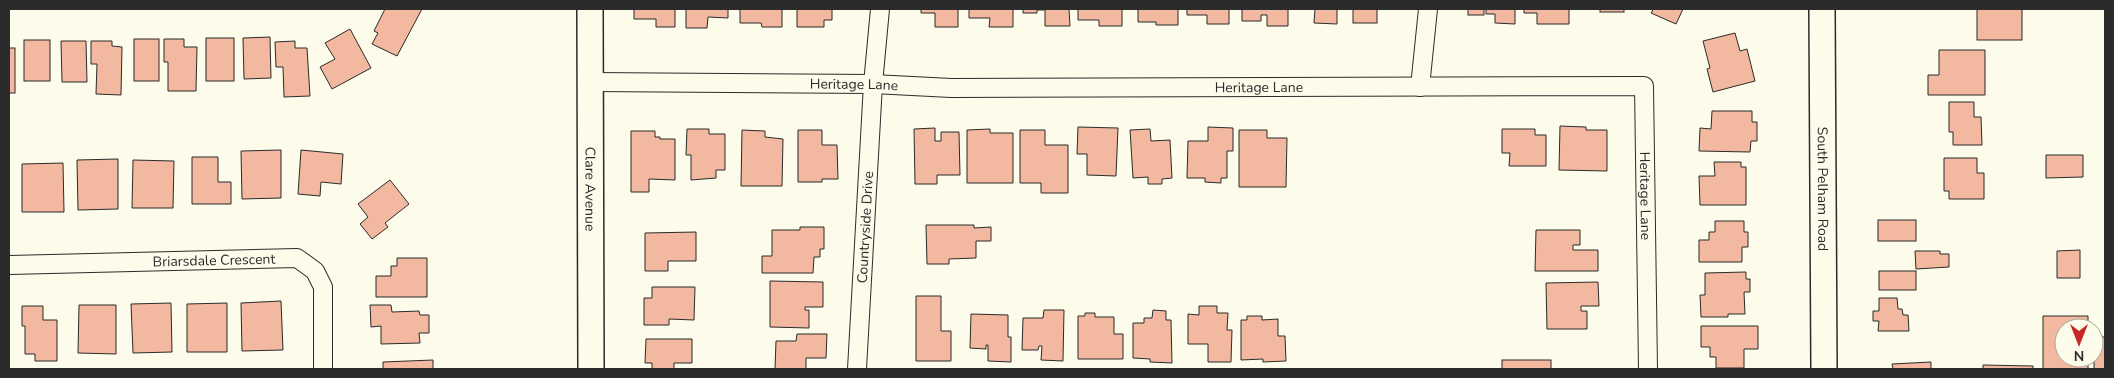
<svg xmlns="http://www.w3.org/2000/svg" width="2114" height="378" font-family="'Nunito Sans',sans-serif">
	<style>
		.building { fill: #f2b8a0; stroke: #2b2b2b }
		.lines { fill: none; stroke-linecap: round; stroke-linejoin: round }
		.street-casing { stroke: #2b2b2b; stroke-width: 20 }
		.secondary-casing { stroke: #2b2b2b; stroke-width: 28 }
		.street { stroke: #fdfbea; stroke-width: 18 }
		.secondary { stroke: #fdfbea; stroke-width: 25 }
		.labels { text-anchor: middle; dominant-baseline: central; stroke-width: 4; stroke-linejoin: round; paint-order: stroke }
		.street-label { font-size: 14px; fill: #2b2b2b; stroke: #fdfbea }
	</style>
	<rect width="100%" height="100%" fill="#fdfbea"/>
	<g class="building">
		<polygon points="385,9 422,9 397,56 372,44 378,33 374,31"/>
		<polygon points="634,9 675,9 675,27 656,27 656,19 634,19"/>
		<polygon points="686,9 728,9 728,18 708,17 707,28 686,28"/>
		<polygon points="740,9 782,9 782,27 762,27 761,23 740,23"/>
		<polygon points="797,9 832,9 832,20 824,20 824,27 797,27"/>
		<polygon points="921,9 958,9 958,27 935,27 935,13 921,13"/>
		<polygon points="969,9 1013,9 1013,27 989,27 990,18 969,18"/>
		<polygon points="1023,9 1069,9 1070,26 1045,26 1045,10 1037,10 1037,13 1023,13"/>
		<polygon points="1078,9 1122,9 1122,26 1099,26 1099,20 1078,20"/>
		<polygon points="1138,9 1178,9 1178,25 1156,25 1156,22 1138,22"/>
		<polygon points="1187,9 1229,9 1229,24 1207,24 1207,15 1187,15"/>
		<polygon points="1242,9 1288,9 1288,26 1267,26 1267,15 1261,15 1261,21 1242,21"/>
		<polygon points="1298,9 1337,9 1337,24 1314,23 1315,9"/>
		<rect x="1353" y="9" width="24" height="14"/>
		<rect x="1468" y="9" width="16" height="6"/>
		<polygon points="1486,9 1515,9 1515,24 1495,23 1495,14 1486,14"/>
		<polygon points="1524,9 1569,9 1569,24 1537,24 1537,13 1524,13"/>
		<rect x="1600" y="9" width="24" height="3"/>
		<polygon points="1650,9 1683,9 1676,24 1651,13 1653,10"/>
		<rect x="1977" y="9" width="45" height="31"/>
		<polygon points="350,29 371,68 332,89 320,67 335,59 325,43"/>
		<polygon points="1735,33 1740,51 1747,49 1755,81 1713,92 1707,69 1710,68 1703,41"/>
		<polygon points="270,37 271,78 244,79 243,38"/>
		<rect x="206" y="38" width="28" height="43"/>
		<rect x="134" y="39" width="25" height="42"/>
		<polygon points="164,39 184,39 184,47 197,47 196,91 168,91 168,62 164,62"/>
		<rect x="24" y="40" width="26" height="41"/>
		<polygon points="61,41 86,41 87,82 62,82"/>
		<polygon points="91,41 112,41 112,46 122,47 121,95 96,94 97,64 91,64"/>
		<polygon points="295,41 295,48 307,48 310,96 284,97 283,67 276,67 275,42"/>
		<rect x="9" y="48" width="6" height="45"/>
		<polygon points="1939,50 1985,50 1985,95 1928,95 1928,75 1939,75"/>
		<polygon points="1949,102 1974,102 1974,117 1981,117 1982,145 1953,145 1953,132 1949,132"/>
		<polygon points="1712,111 1752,111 1752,122 1757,122 1757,141 1751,141 1750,152 1699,151 1700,128 1711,129"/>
		<polygon points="1560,126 1586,127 1586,130 1607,130 1607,171 1559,170"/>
		<polygon points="1078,127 1118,128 1116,176 1087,175 1087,154 1077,154"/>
		<polygon points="1208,127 1233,128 1233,151 1227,151 1227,178 1221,178 1221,183 1205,182 1205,178 1187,178 1188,141 1208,141"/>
		<polygon points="935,128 935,141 941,141 941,132 959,132 960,175 937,175 937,184 915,184 914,129"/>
		<polygon points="687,129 709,129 709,134 725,134 725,170 716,170 716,178 691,180 691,155 686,155"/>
		<polygon points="990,129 990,133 1013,133 1013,183 967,183 967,130"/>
		<polygon points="1150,129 1151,141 1170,140 1172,178 1162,179 1162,184 1148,184 1148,177 1133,178 1130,130"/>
		<polygon points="1502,129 1535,129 1535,135 1546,135 1546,166 1509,166 1510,153 1502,153"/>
		<polygon points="742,130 765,131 765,137 783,139 782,186 741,186"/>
		<polygon points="798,130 822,130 822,145 837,145 838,179 822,179 822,182 798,182"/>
		<polygon points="1020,130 1045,130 1045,145 1068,145 1068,193 1041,193 1041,183 1020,183"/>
		<polygon points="1239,130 1267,130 1267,138 1287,138 1286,187 1239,187"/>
		<polygon points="631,131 655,131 655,137 660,137 660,139 675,139 675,180 649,179 649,192 631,192"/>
		<polygon points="281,150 281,198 242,199 241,151"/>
		<polygon points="301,150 343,154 341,184 321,182 320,196 298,194"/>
		<polygon points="2046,155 2083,155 2083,177 2046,178"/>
		<polygon points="192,157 218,157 218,182 231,182 231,204 192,204"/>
		<polygon points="1944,158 1977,158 1977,173 1984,173 1984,199 1949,199 1949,191 1944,191"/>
		<polygon points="118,159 118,209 78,210 77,160"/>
		<polygon points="133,160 174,161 173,208 132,208"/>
		<polygon points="1714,162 1741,162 1741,167 1746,167 1746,205 1700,205 1699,176 1715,176"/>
		<polygon points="63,163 64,212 22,212 22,164"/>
		<polygon points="390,180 409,204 385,223 388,227 372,239 360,224 368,217 358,204"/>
		<rect x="1878" y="220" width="38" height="21"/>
		<polygon points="1715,221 1744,221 1744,232 1748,232 1748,247 1742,247 1742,262 1699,262 1699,240 1709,240 1709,232 1715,232"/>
		<polygon points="926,225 974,225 974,228 991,227 991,241 976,241 976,258 949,259 949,264 927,264"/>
		<polygon points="800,227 824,227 824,249 820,249 820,257 814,257 813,273 762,273 762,256 772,256 772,230 800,230"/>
		<polygon points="1536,230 1580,230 1580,245 1573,245 1573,250 1598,250 1598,271 1535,271"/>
		<polygon points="696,232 696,261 668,261 668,271 645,271 645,233"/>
		<polygon points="2080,250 2080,278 2057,278 2057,251"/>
		<polygon points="1915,251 1940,251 1940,254 1949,254 1949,267 1916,269"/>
		<polygon points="397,258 427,258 427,297 376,297 376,276 391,276 391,266 397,266"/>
		<rect x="1879" y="271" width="37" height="19"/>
		<polygon points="1746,272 1746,279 1750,279 1750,292 1744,292 1745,314 1728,314 1728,317 1701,317 1700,295 1705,295 1705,273"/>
		<polygon points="770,281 823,282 823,307 805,307 805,310 809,310 809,328 770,327"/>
		<polygon points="1598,282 1599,306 1581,306 1581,311 1587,311 1587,329 1547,329 1546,283"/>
		<polygon points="652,287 695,287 694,320 669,319 669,325 644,325 644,298 652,298"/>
		<polygon points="916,296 941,296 941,331 951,331 951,361 916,361"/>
		<polygon points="1879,298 1897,298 1898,309 1902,309 1903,315 1908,315 1909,331 1878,331 1879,321 1873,321 1873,311 1879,311"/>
		<polygon points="281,301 283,350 242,351 241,303"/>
		<polygon points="171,303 172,352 133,353 131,304"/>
		<polygon points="227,303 227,352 187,352 187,304"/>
		<polygon points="79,305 116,305 116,354 78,353"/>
		<polygon points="370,305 391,305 392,312 419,311 420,315 429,315 429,333 419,333 420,343 381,344 381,326 371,327"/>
		<polygon points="22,306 43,306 43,320 57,320 57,361 35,361 35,354 25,354 25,326 22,326"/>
		<polygon points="1199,306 1217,306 1217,313 1228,313 1227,330 1232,330 1231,362 1208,362 1208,344 1188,344 1188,314 1199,315"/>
		<polygon points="1044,310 1064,310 1063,361 1041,360 1042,346 1039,346 1038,350 1022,350 1023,318 1043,318"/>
		<polygon points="1153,310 1166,311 1166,320 1171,320 1172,363 1150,362 1150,359 1133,358 1133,323 1144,323 1144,318 1152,318"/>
		<polygon points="1085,313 1095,313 1095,317 1114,317 1114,334 1123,334 1123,359 1078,359 1078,316 1085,316"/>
		<polygon points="971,314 1008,315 1008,337 1011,337 1011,362 988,361 988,345 986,345 986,349 970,348"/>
		<polygon points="1247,316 1262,316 1262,320 1278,319 1278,336 1285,336 1286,361 1263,362 1263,359 1241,360 1241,320 1247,320"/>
		<polygon points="2043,316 2088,316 2088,328 2064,328 2064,358 2088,358 2088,369 2043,369"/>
		<polygon points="1701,326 1758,326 1758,349 1744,349 1744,368 1716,368 1716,357 1710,357 1710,347 1701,347"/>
		<polygon points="797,334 827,334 826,358 806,358 806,369 775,369 776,341 796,341"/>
		<rect x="2094" y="337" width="11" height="32"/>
		<polygon points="646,339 692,339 692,363 674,363 674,369 652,369 652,363 645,363"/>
		<polygon points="433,360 433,369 383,369 383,362"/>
		<rect x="1502" y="360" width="49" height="9"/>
		<polygon points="1931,362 1931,369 1893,369 1892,364"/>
		<polygon points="1983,365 2033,366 2033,369 1983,369"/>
	</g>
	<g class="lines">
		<g class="street-casing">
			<g id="street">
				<path id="s1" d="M590,82L873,84L951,88L1644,86L1648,369"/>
				<polyline points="1420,87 1428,9"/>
				<path id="s2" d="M9,265L297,258L315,271L323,287V369"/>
				<path id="s3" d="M857,369L873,84L880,9"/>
			</g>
		</g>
		<g class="secondary-casing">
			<g id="secondary">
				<path id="s4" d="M590,9L591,369"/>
				<path id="s5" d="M1822,9L1824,369"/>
			</g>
		</g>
		<use href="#street" class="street"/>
		<use href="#secondary" class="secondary"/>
	</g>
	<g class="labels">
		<g class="street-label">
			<text stroke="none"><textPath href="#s1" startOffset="264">Heritage Lane</textPath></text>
			<text stroke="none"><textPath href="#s1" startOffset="669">Heritage Lane</textPath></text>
			<text stroke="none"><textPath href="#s4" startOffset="180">Clare Avenue</textPath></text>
			<text stroke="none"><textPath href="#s5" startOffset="180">South Pelham Road</textPath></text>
			<text stroke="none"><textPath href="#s1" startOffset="1164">Heritage Lane</textPath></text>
			<text stroke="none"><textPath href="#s3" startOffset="142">Countryside Drive</textPath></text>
			<text stroke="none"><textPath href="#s2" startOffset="205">Briarsdale Crescent</textPath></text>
		</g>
	</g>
	<rect width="2114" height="378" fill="none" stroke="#2b2b2b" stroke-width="20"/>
	<g transform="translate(2079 343) rotate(180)"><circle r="24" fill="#fdfbea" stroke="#a9a89e"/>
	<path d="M0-4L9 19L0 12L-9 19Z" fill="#c62828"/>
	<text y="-8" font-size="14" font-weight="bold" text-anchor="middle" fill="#2b2b2b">N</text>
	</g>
</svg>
